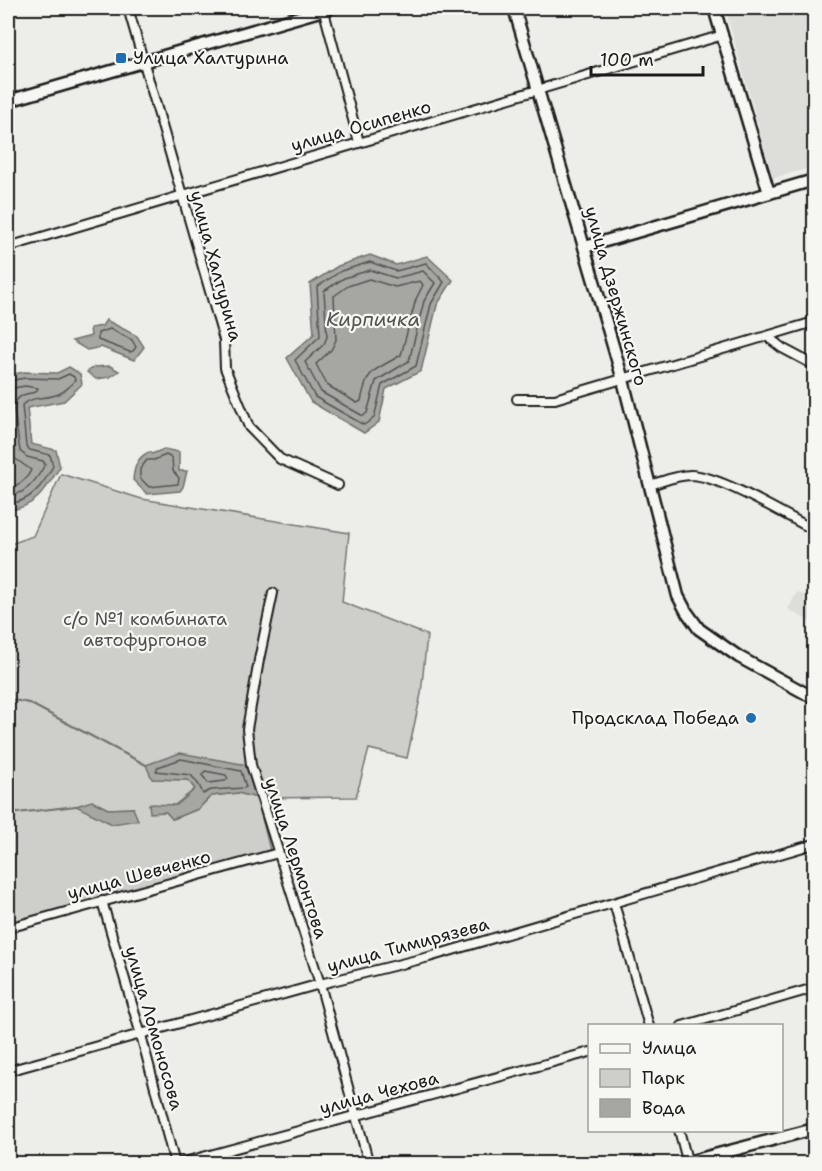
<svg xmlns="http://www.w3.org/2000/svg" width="822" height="1171" font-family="'Shantell Sans',sans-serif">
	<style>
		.built { fill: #ddddda }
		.green { fill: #cececb; stroke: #757574; stroke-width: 1.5; fill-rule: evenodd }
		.water { fill: #a6a6a3; stroke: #6f6f6d; stroke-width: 1.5 }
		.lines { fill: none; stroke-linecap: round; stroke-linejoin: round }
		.shore { stroke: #535352; stroke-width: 1.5 }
		.stream { stroke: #6f6f6d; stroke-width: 2 }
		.street-casing { stroke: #1c1c1c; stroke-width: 12 }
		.secondary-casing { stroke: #1c1c1c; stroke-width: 15 }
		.street { stroke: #f6f6f2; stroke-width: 8 }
		.secondary { stroke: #f6f6f2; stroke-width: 10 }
		.poi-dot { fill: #1f6fb2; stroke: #f6f6f2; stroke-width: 2 }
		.labels { text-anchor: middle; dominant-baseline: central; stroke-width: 4.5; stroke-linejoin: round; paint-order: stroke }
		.poi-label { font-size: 18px; fill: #1c1c1c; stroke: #f6f6f2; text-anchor: start }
		.street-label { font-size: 18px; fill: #1c1c1c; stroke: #f6f6f2 }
		.park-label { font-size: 18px; fill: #515151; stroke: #f6f6f2 }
		.water-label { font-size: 20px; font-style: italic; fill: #535352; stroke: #f6f6f2 }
	</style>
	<rect width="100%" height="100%" fill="#edede9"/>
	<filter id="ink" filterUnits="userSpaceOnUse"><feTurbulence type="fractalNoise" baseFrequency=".0167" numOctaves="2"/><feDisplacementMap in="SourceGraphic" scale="12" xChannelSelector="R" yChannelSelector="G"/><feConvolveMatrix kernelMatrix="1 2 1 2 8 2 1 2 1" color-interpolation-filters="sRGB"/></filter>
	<g filter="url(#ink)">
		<g class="built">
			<polygon points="725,8 814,8 814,167 773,178"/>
			<polygon points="797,592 814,601 814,624 788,609"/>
		</g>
		<path class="green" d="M61,474L142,499L349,533L342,602L427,635L421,694L407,758L369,749L356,797L257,798L270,850L8,924V545L33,536ZM247,766L257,798L238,793L211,796L198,809L173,819L166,812L195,789L188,780L152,779ZM92,801L108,809L133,808L112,824Z"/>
		<g class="water">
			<polygon points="370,255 396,265 427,256 453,280 437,305 421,371 386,389 379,422 364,433 311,402 287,358 314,334 310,284 338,266"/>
			<polygon points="106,320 137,336 144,347 134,360 101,347 87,350 72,341 91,336 90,328 102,326"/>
			<polygon points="110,366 119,371 110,377 96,379 87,372 94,367"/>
			<path d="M69,367L80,374L82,384L64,401L27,408L31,444L56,450L60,467C46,489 36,508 8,510V375L24,372L57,373Z"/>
			<path d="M164,449L179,452V471H187L183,487L180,491L147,494L133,480C134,468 137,457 149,452L152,454Z"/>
			<polygon points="180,753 247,765 257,798 238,793 211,796 198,809 172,819 166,812 150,813 149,804 177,805 195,789 188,780 152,779 146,765"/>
			<polygon points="92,801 108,809 133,808 138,820 112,824 76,806"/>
		</g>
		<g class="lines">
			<g class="shore">
				<polygon points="370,262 396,271 426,263 444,282 431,304 416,366 382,385 374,418 364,425 315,397 295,360 320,336 317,287 341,271"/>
				<polygon points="370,270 396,278 423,271 435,283 424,301 409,361 376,381 367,413 363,416 321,392 305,362 324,344 327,337 324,291 344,278"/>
				<path d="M369,279L395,287L420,281L423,285L416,299L401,355C374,372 368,366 361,401L357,403L327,385L316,364L331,350L336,340L334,296L348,286Z"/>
				<polygon points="110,329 132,340 136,347 133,351 130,352 98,340 98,333"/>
				<path d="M8,381L25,378L58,379L69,374L74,377L75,380C56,406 39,391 22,405L26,446L30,450L50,455L53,466C43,485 31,502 8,504"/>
				<path d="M8,389L25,386L38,388L36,392C24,394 14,396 14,410L20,451L27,457L43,461L45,464C37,480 26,495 8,496"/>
				<path d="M8,436L9,449L13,457L31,470C27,479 18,487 8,487"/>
				<polygon points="166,455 172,458 173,471 179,478 178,484 149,487 140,478 140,469 147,460 154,460"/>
				<polygon points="181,759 241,771 246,787 244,788 211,790 203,794 199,785 191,775 156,771 158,767"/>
				<polygon points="205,771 226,775 228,779 225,781 208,783 202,775"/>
			</g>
			<g class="stream">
				<polyline points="8,699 29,703 146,765"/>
				<polyline points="8,818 17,813 76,806"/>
			</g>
			<g class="street-casing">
				<g id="street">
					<polyline points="128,8 224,340 225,368 249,427 280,459 338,485"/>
					<polyline points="323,8 359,142"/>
					<polyline points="8,247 723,35"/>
					<polyline points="768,337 782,348 814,365"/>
					<polyline points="517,399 555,399 814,322"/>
					<path d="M650,485C664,481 677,475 691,475C721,476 785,515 814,530"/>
					<polyline points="273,593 259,660 247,729 251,765 320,984 369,1164"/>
					<polyline points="102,901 141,1035 175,1164"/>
					<polyline points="614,903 649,1026"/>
					<polyline points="8,928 278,853"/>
					<polyline points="682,1026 814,988"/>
					<polyline points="8,1071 320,984 429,957 814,844"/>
					<polyline points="679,1130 688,1164"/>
					<polyline points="177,1164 590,1052"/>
				</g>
			</g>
			<g class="secondary-casing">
				<g id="secondary">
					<polyline points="514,8 623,380 678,596 686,611 699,629 739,657 814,698"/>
					<polyline points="714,8 769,193"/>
					<polyline points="8,101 330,8"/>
					<polyline points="585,247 814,180"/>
					<polyline points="680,1164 814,1129"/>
				</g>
			</g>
			<use href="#street" class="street"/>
			<use href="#secondary" class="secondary"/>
		</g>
	</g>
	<g class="poi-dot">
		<rect x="115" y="52" width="12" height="12" rx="3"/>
		<circle cx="751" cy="718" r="6"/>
	</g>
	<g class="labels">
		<g class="poi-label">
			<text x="133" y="58">Улица Халтурина</text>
			<text x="739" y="718" text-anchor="end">Продсклад Победа</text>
		</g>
		<g class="street-label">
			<text transform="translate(361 126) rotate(-16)">улица Осипенко</text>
			<text transform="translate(216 266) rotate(75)">улица Халтурина</text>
			<text transform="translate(616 296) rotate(74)">улица Дзержинского</text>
			<text transform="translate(296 858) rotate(72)">улица Лермонтова</text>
			<text transform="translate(139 875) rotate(-15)">улица Шевченко</text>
			<text transform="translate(408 945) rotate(-15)">улица Тимирязева</text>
			<text transform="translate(154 1028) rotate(74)">улица Ломоносова</text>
			<text transform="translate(379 1093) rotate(-15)">улица Чехова</text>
		</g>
		<g class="park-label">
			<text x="145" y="619">с/о №1 комбината<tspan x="145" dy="21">автофургонов</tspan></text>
		</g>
		<g class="water-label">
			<text x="373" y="319">Кирпичка</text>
		</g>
	</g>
	<rect width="822" height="1171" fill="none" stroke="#f6f6f2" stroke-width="30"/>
	<rect x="15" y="15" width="792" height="1141" fill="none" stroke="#1c1c1c" stroke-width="2" filter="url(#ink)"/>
	<rect x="588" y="1024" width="195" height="108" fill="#f6f6f2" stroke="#9f9f9c" stroke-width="1.5"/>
	<rect x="600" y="1044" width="30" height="9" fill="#f6f6f2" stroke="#9f9f9c" stroke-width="1.5"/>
	<text x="642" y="1054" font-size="18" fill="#1c1c1c">Улица</text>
	<rect x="600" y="1069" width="30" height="18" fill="#cececb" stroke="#9f9f9c" stroke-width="1.5"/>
	<text x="642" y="1084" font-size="18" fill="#1c1c1c">Парк</text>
	<rect x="600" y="1099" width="30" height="18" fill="#a6a6a3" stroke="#9f9f9c" stroke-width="1.5"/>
	<text x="642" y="1114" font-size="18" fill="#1c1c1c">Вода</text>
	<path d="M591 66v9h112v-9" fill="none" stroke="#1c1c1c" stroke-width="3"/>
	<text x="600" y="66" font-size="18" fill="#1c1c1c" stroke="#f6f6f2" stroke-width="4.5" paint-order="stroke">100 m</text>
</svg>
